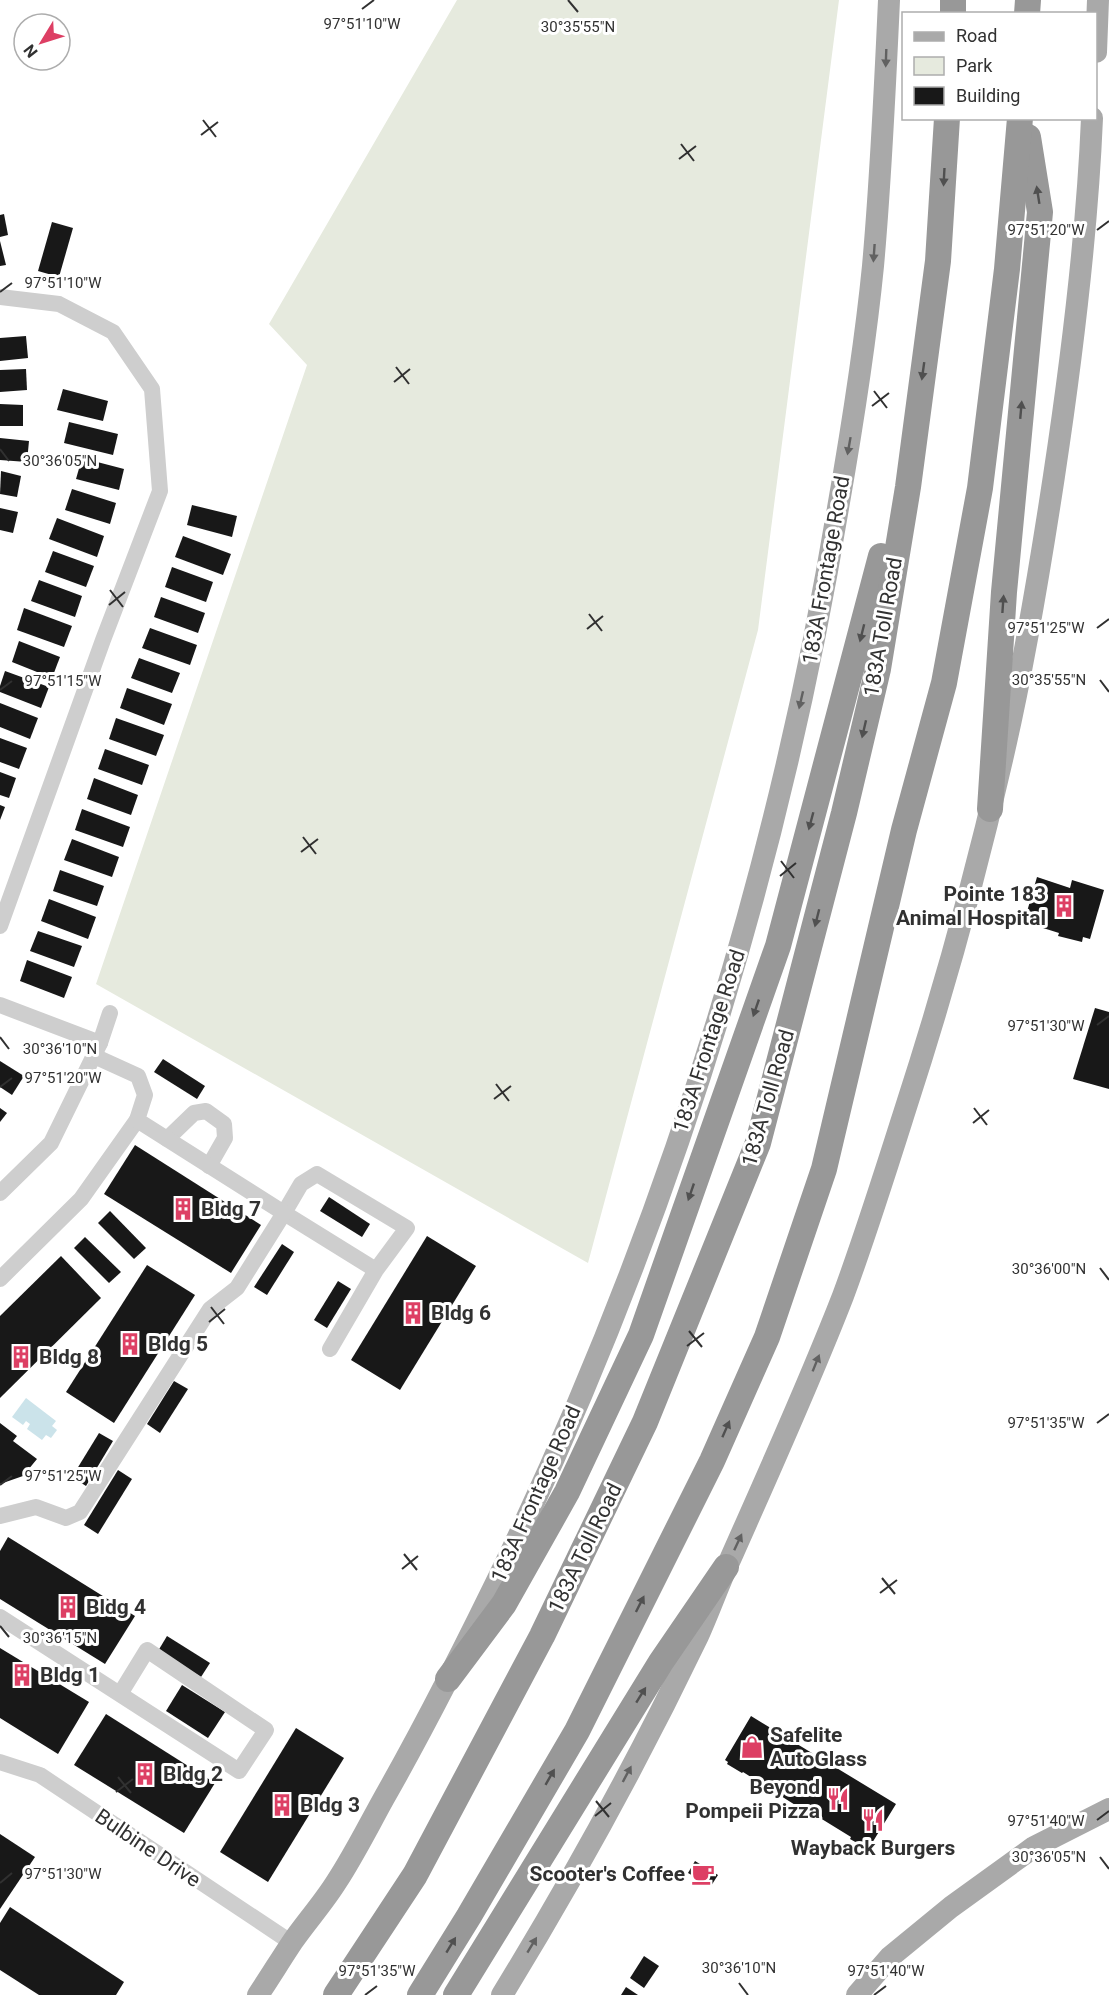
<svg xmlns="http://www.w3.org/2000/svg" width="1109" height="1995" font-family="Roboto,sans-serif">
	<style>
		.green { fill: #e6eade }
		.water { fill: #cbe3ea }
		.building { fill: #181818 }
		.lines { fill: none; stroke-linecap: round; stroke-linejoin: round }
		.minor { stroke: #cecece; stroke-width: 16 }
		.major { stroke: #a9a9a9; stroke-width: 22 }
		.highway { stroke: #989898; stroke-width: 26 }
		.oneway { fill: #616161 }
		.oneway2 { fill: #505050 }
		.ticks { fill: none; stroke: #313131; stroke-width: 2 }
		.labels { text-anchor: middle; dominant-baseline: central; stroke-width: 6; stroke-linejoin: round; paint-order: stroke }
		.street-label { font-size: 21px; fill: #313131; stroke: #fff }
		.poi-label { font-size: 21px; font-weight: bold; fill: #313131; stroke: #fff; text-anchor: start }
		.ticks-label { font-size: 15px; text-anchor: middle; fill: #313131; stroke: #fff; stroke-width: 6; stroke-linejoin: round; paint-order: stroke }
	</style>
	<rect width="100%" height="100%" fill="#fff"/>
	<polygon class="green" points="457,0 839,0 758,630 588,1263 96,984 307,365 269,324"/>
	<polygon class="water" points="26,1398 56,1421 52,1426 57,1430 51,1438 46,1435 42,1440 27,1429 30,1424 26,1421 23,1425 12,1417"/>
	<g class="building">
		<polygon points="4,214 8,235 0,237 0,215"/>
		<polygon points="52,222 73,228 59,277 38,271"/>
		<polygon points="0,241 6,265 0,266"/>
		<polygon points="26,336 28,358 0,361 0,338"/>
		<polygon points="26,369 27,390 0,392 0,370"/>
		<polygon points="63,389 108,401 103,421 57,410"/>
		<polygon points="0,404 23,405 23,426 0,426"/>
		<polygon points="69,422 118,434 113,455 64,443"/>
		<polygon points="0,438 29,441 27,462 0,460"/>
		<polygon points="82,458 124,469 119,490 76,479"/>
		<polygon points="1,471 21,476 17,497 0,494"/>
		<polygon points="72,489 116,503 110,524 65,510"/>
		<polygon points="192,505 237,516 232,537 187,525"/>
		<polygon points="0,508 18,512 13,533 0,530"/>
		<polygon points="57,518 104,536 97,557 49,539"/>
		<polygon points="183,536 231,554 223,575 175,557"/>
		<polygon points="53,551 94,566 86,587 45,572"/>
		<polygon points="172,567 213,582 206,602 165,587"/>
		<polygon points="39,580 82,596 75,617 31,601"/>
		<polygon points="161,597 205,613 198,633 154,617"/>
		<polygon points="24,608 72,626 64,647 17,630"/>
		<polygon points="150,628 197,645 190,665 142,648"/>
		<polygon points="19,641 60,657 52,678 12,662"/>
		<polygon points="139,658 180,673 172,693 131,678"/>
		<polygon points="5,671 49,687 41,708 0,692 0,686"/>
		<polygon points="127,688 172,704 164,725 120,708"/>
		<polygon points="0,703 38,718 30,739 0,727"/>
		<polygon points="116,718 164,735 156,756 109,739"/>
		<polygon points="0,738 27,748 19,769 0,762"/>
		<polygon points="105,749 149,765 142,785 98,769"/>
		<polygon points="0,772 16,778 9,798 0,795"/>
		<polygon points="94,778 138,795 131,815 87,799"/>
		<polygon points="0,805 5,807 0,820"/>
		<polygon points="82,809 130,827 123,847 75,830"/>
		<polygon points="72,839 119,857 112,877 64,860"/>
		<polygon points="60,870 104,886 97,906 53,891"/>
		<polygon points="1037,877 1070,888 1072,880 1104,890 1090,939 1083,937 1082,942 1058,936 1059,933 1024,922"/>
		<polygon points="49,899 96,917 88,939 41,921"/>
		<polygon points="38,931 82,946 74,967 30,951"/>
		<polygon points="27,960 72,977 64,998 20,981"/>
		<polygon points="1095,1008 1109,1012 1109,1089 1073,1079"/>
		<polygon points="163,1059 205,1086 197,1099 154,1072"/>
		<polygon points="0,1061 24,1076 12,1095 0,1087"/>
		<polygon points="0,1108 7,1113 0,1122"/>
		<polygon points="135,1145 261,1225 231,1273 104,1194"/>
		<polygon points="329,1197 370,1224 362,1237 320,1211"/>
		<polygon points="110,1211 146,1248 134,1259 98,1223"/>
		<polygon points="427,1236 476,1266 400,1390 351,1360"/>
		<polygon points="85,1237 121,1272 109,1283 74,1248"/>
		<polygon points="282,1244 294,1252 267,1295 254,1287"/>
		<polygon points="61,1256 101,1298 0,1398 0,1316"/>
		<polygon points="147,1265 195,1295 114,1423 66,1392"/>
		<polygon points="338,1281 351,1289 327,1328 314,1320"/>
		<polygon points="174,1381 188,1389 160,1433 147,1424"/>
		<polygon points="0,1423 17,1436 13,1441 37,1459 23,1476 0,1484"/>
		<polygon points="99,1433 113,1441 86,1486 72,1477"/>
		<polygon points="118,1470 132,1479 98,1534 84,1525"/>
		<polygon points="8,1537 135,1616 105,1664 0,1599 0,1551"/>
		<polygon points="167,1636 210,1663 201,1677 158,1651"/>
		<polygon points="0,1648 89,1702 58,1754 0,1718"/>
		<polygon points="182,1685 225,1712 208,1738 166,1711"/>
		<polygon points="106,1714 215,1783 184,1833 74,1765"/>
		<polygon points="751,1716 896,1804 869,1848 867,1846 866,1848 850,1839 851,1837 812,1813 811,1815 743,1772 742,1773 727,1764 728,1762 725,1760"/>
		<polygon points="296,1728 344,1758 268,1882 220,1852"/>
		<polygon points="0,1834 35,1857 0,1909"/>
		<polygon points="695,1861 718,1875 711,1886 688,1873"/>
		<polygon points="10,1907 124,1982 116,1995 39,1995 0,1970 0,1923"/>
		<polygon points="644,1956 659,1966 644,1988 630,1978"/>
		<polygon points="626,1987 638,1995 621,1995"/>
	</g>
	<g class="lines">
		<g class="minor">
			<polyline points="0,297 59,304 113,332 152,389 160,491 103,640 0,926"/>
			<polyline points="0,1005 100,1043"/>
			<polyline points="167,1139 194,1113 206,1111 224,1124 225,1138 209,1166"/>
			<polyline points="0,1193 51,1143 100,1043 110,1013"/>
			<polyline points="0,1279 81,1199 137,1120"/>
			<polyline points="330,1349 376,1270 284,1213 301,1184 317,1174 407,1228 376,1270"/>
			<polyline points="0,1516 36,1507 66,1518 80,1512 210,1309 237,1288 284,1213 137,1120 145,1095 138,1076 94,1056"/>
			<polyline points="0,1617 239,1771 266,1730 147,1650 120,1694"/>
			<polyline points="0,1762 40,1775 292,1943"/>
		</g>
		<g class="major">
			<polyline points="1096,52 1098,0"/>
			<path d="M258,1995C270,1977 281,1959 293,1941C307,1921 324,1902 337,1881C354,1855 369,1825 384,1798C430,1717 471,1635 511,1552C668,1221 778,869 838,508C852,428 865,347 873,266C881,177 885,89 889,0"/>
			<path d="M502,1995C573,1879 639,1759 698,1636C709,1612 718,1586 729,1562C768,1474 808,1386 843,1296C866,1234 886,1170 906,1107C944,990 977,871 1004,751C1025,660 1040,568 1054,476C1072,357 1087,238 1092,118"/>
			<polyline points="857,1995 890,1957 951,1907 1034,1847 1109,1809"/>
		</g>
		<g class="highway">
			<polyline points="953,14 953,0"/>
			<polyline points="1027,14 1028,0"/>
			<polyline points="990,809 1004,592 1040,212 1028,137"/>
			<polyline points="448,1679 504,1604 567,1492 641,1335 778,946 881,556"/>
			<polyline points="336,1995 415,1875 542,1636 645,1422 758,1143 844,813 878,669 908,487 938,261 947,118"/>
			<polyline points="420,1995 469,1916 577,1731 712,1461 767,1337 824,1169 904,830 944,683 980,488 1007,269 1020,118"/>
			<polyline points="456,1995 661,1662 726,1567"/>
		</g>
	</g>
	<defs><path id="oneway-solid" d="M-6-.8H1V-3.2L6.5 0L1 3.2V.8H-6Z" transform="scale(1.5)"/></defs>
	<g class="oneway">
		<use href="#oneway-solid" transform="translate(886 58) rotate(92)"/>
		<use href="#oneway-solid" transform="translate(874 253) rotate(94)"/>
		<use href="#oneway-solid" transform="translate(849 446) rotate(100)"/>
		<use href="#oneway-solid" transform="translate(801 700) rotate(103)"/>
		<use href="#oneway-solid" transform="translate(816 1363) rotate(-68)"/>
		<use href="#oneway-solid" transform="translate(738 1542) rotate(-65)"/>
		<use href="#oneway-solid" transform="translate(627 1774) rotate(-62)"/>
		<use href="#oneway-solid" transform="translate(532 1945) rotate(-59)"/>
	</g>
	<g class="oneway2">
		<use href="#oneway-solid" transform="translate(944 177) rotate(93)"/>
		<use href="#oneway-solid" transform="translate(1038 195) rotate(-99)"/>
		<use href="#oneway-solid" transform="translate(923 371) rotate(98)"/>
		<use href="#oneway-solid" transform="translate(1021 410) rotate(-85)"/>
		<use href="#oneway-solid" transform="translate(1003 604) rotate(-86)"/>
		<use href="#oneway-solid" transform="translate(862 633) rotate(104)"/>
		<use href="#oneway-solid" transform="translate(864 729) rotate(103)"/>
		<use href="#oneway-solid" transform="translate(811 821) rotate(105)"/>
		<use href="#oneway-solid" transform="translate(817 918) rotate(104)"/>
		<use href="#oneway-solid" transform="translate(756 1008) rotate(109)"/>
		<use href="#oneway-solid" transform="translate(691 1192) rotate(109)"/>
		<use href="#oneway-solid" transform="translate(726 1429) rotate(-66)"/>
		<use href="#oneway-solid" transform="translate(640 1604) rotate(-63)"/>
		<use href="#oneway-solid" transform="translate(641 1695) rotate(-58)"/>
		<use href="#oneway-solid" transform="translate(550 1777) rotate(-60)"/>
		<use href="#oneway-solid" transform="translate(451 1945) rotate(-59)"/>
	</g>
	<path class="ticks" d="M568,0L578,12M362,9L374,0M203,120L216,137M201,135L218,122M681,144L694,161M679,159L696,146M1097,230L1109,221M0,292L12,283M396,367L409,384M394,382L410,369M874,391L887,408M872,406L889,393M0,449L9,461M110,590L123,607M109,605L125,592M589,614L602,631M1097,628L1109,619M587,629L603,616M1100,680L1109,692M0,690L12,681M303,837L316,854M301,852L318,839M781,861L794,878M780,876L796,863M1097,1025L1109,1016M0,1037L9,1049M496,1084L509,1101M0,1087L12,1078M494,1099L511,1086M974,1108L987,1125M973,1123L989,1110M1100,1268L1109,1280M211,1307L224,1324M209,1322L225,1309M689,1331L702,1347M687,1346L704,1333M1097,1423L1109,1414M0,1485L12,1476M404,1554L417,1570M402,1569L418,1556M882,1578L895,1594M880,1593L897,1580M0,1626L9,1637M118,1777L131,1793M116,1792L133,1779M596,1801L609,1817M595,1816L611,1803M1097,1820L1109,1811M1100,1857L1109,1869M0,1883L12,1873M739,1983L748,1995M365,1995L377,1986M874,1995L886,1986"/>
	<defs>
		<g id="building-bare" transform="scale(1.8)"><path d="M-4-6H4V6H1V3H-1V6H-4ZM-2.5-4.3h1.7v1.8h-1.7ZM.8-4.3h1.7v1.8H.8ZM-2.5-1h1.7V.8h-1.7ZM.8-1h1.7V.8H.8Z" fill="#dd3f64" stroke="#fff" stroke-width="2.5" paint-order="stroke"/></g>
		<g id="shop-bare" transform="scale(1.8)"><path d="M-5-2.5h2.3a2.7 3.5 0 0 1 5.4 0H5L5.5 6h-11ZM-1.5-2.5h3a1.5 2.3 0 0 0-3 0Z" fill="#dd3f64" stroke="#fff" stroke-width="2.5" paint-order="stroke"/></g>
		<g id="restaurant-bare" transform="scale(1.8)"><path d="M-5-6h1v4h1v-4h1v4h1v-4h1v5L-1.5 .5V6h-2V.5L-5-1ZM5-6V6H3V1.5H1.5Q1.5-4 5-6Z" fill="#dd3f64" stroke="#fff" stroke-width="2.5" paint-order="stroke"/></g>
		<g id="cafe-bare" transform="scale(1.8)"><path d="M-5.5-4.5H6V0H3Q3 3.5 0 3.5H-2.5Q-5.5 3.5-5.5 0ZM3-3.2v2h1.7v-2ZM-6 4.5H4V6H-6Z" fill="#dd3f64" stroke="#fff" stroke-width="2.5" paint-order="stroke"/></g>
	</defs>
	<g fill-rule="evenodd">
		<use href="#building-bare" x="1064" y="906"/>
		<use href="#building-bare" x="183" y="1209"/>
		<use href="#building-bare" x="413" y="1313"/>
		<use href="#building-bare" x="130" y="1344"/>
		<use href="#building-bare" x="21" y="1357"/>
		<use href="#building-bare" x="68" y="1607"/>
		<use href="#building-bare" x="22" y="1675"/>
		<use href="#shop-bare" x="752" y="1747"/>
		<use href="#building-bare" x="145" y="1774"/>
		<use href="#restaurant-bare" x="838" y="1799"/>
		<use href="#building-bare" x="282" y="1805"/>
		<use href="#restaurant-bare" x="873" y="1820"/>
		<use href="#cafe-bare" x="703" y="1874"/>
	</g>
	<g class="labels">
		<g class="street-label">
			<text transform="translate(826 570) rotate(-80)">183A Frontage Road</text>
			<text transform="translate(883 627) rotate(-80)">183A Toll Road</text>
			<text transform="translate(709 1041) rotate(-72)">183A Frontage Road</text>
			<text transform="translate(768 1098) rotate(-74)">183A Toll Road</text>
			<text transform="translate(536 1494) rotate(-66)">183A Frontage Road</text>
			<text transform="translate(585 1548) rotate(-64)">183A Toll Road</text>
			<text transform="translate(148 1848) rotate(34)">Bulbine Drive</text>
		</g>
		<g class="poi-label">
			<text x="1046" y="894" text-anchor="end">Pointe 183<tspan x="1046" dy="24">Animal Hospital</tspan></text>
			<text x="201" y="1209">Bldg 7</text>
			<text x="431" y="1313">Bldg 6</text>
			<text x="148" y="1344">Bldg 5</text>
			<text x="39" y="1357">Bldg 8</text>
			<text x="86" y="1607">Bldg 4</text>
			<text x="40" y="1675">Bldg 1</text>
			<text x="770" y="1735">Safelite<tspan x="770" dy="24">AutoGlass</tspan></text>
			<text x="163" y="1774">Bldg 2</text>
			<text x="820" y="1787" text-anchor="end">Beyond<tspan x="820" dy="24">Pompeii Pizza</tspan></text>
			<text x="300" y="1805">Bldg 3</text>
			<text x="873" y="1848" text-anchor="middle">Wayback Burgers</text>
			<text x="685" y="1874" text-anchor="end">Scooter's Coffee</text>
		</g>
	</g>
	<g class="ticks-label">
		<text x="362" y="29">97°51'10"W</text>
		<text x="578" y="32">30°35'55"N</text>
		<text x="1046" y="235">97°51'20"W</text>
		<text x="63" y="288">97°51'10"W</text>
		<text x="60" y="466">30°36'05"N</text>
		<text x="1046" y="633">97°51'25"W</text>
		<text x="1049" y="685">30°35'55"N</text>
		<text x="63" y="686">97°51'15"W</text>
		<text x="1046" y="1031">97°51'30"W</text>
		<text x="60" y="1054">30°36'10"N</text>
		<text x="63" y="1083">97°51'20"W</text>
		<text x="1049" y="1274">30°36'00"N</text>
		<text x="1046" y="1428">97°51'35"W</text>
		<text x="63" y="1481">97°51'25"W</text>
		<text x="60" y="1643">30°36'15"N</text>
		<text x="1046" y="1826">97°51'40"W</text>
		<text x="1049" y="1862">30°36'05"N</text>
		<text x="63" y="1879">97°51'30"W</text>
		<text x="739" y="1973">30°36'10"N</text>
		<text x="377" y="1976">97°51'35"W</text>
		<text x="886" y="1976">97°51'40"W</text>
	</g>
	<rect x="902" y="12" width="195" height="108" fill="#ffffff" stroke="#adadad" stroke-width="1.5"/>
	<rect x="914" y="32" width="30" height="9" fill="#a9a9a9" stroke="#adadad" stroke-width="1.5"/>
	<text x="956" y="42" font-size="18" fill="#313131">Road</text>
	<rect x="914" y="57" width="30" height="18" fill="#e6eade" stroke="#adadad" stroke-width="1.5"/>
	<text x="956" y="72" font-size="18" fill="#313131">Park</text>
	<rect x="914" y="87" width="30" height="18" fill="#181818" stroke="#adadad" stroke-width="1.5"/>
	<text x="956" y="102" font-size="18" fill="#313131">Building</text>
	<g transform="translate(42 42) rotate(232)"><circle r="28" fill="#ffffff" stroke="#adadad" stroke-width="1.5"/>
	<path d="M0-4.5L10 22L0 15L-10 22Z" fill="#dd3f64"/>
	<text y="-9" font-size="16" font-weight="bold" text-anchor="middle" fill="#313131">N</text>
	</g>
</svg>
